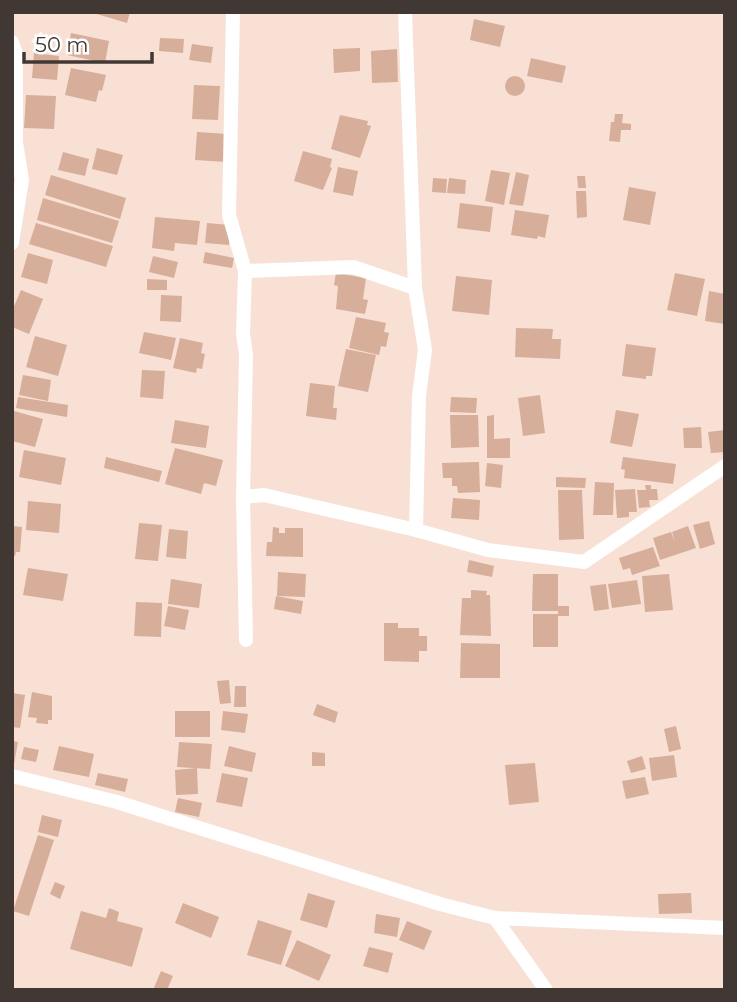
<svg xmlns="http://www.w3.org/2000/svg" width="737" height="1002" font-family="Montserrat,sans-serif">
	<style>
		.building { fill: #d6ae9a }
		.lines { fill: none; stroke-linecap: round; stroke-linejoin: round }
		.street { stroke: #fff; stroke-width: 14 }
	</style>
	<rect width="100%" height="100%" fill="#f8e0d5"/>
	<g class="building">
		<polygon points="90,12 130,12 127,23"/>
		<polygon points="474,19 505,26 500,47 470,40"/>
		<polygon points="71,33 109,41 105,63 67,55"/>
		<polygon points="160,38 184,39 183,53 159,51"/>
		<polygon points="192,44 213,47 211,63 189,60"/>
		<polygon points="360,48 360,71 334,73 333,49"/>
		<polygon points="397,49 398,82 372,83 371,51"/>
		<polygon points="34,53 59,56 57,80 32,78"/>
		<polygon points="531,58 566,66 562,83 527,76"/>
		<polygon points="71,68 106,75 102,91 99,90 96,102 65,95"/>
		<circle cx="515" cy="86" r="10"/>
		<polygon points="194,85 220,86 218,120 192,119"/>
		<polygon points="26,95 56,96 54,129 24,128"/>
		<polygon points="615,114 623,114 622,123 631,124 631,130 621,130 620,142 609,141 611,122 614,122"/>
		<polygon points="340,115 368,121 367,125 371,126 360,158 331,149"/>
		<polygon points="197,132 228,134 226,162 195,160"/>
		<polygon points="97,148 123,155 117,175 92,169"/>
		<polygon points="303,151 332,159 330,167 332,168 323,190 294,181"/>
		<polygon points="63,152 89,159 85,176 58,170"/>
		<polygon points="338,167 358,171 353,196 333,192"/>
		<polygon points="491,170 510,173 504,205 485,201"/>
		<polygon points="516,172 529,175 523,206 509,204"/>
		<polygon points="51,175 126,198 120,219 45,195"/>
		<polygon points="577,176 585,176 586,188 578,188"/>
		<polygon points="433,178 447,179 446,193 432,192"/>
		<polygon points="449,178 466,180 465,194 447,193"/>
		<polygon points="629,187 656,192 650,225 623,220"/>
		<polygon points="576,191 586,191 587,217 577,218"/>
		<polygon points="43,198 119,221 112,243 37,220"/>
		<polygon points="460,203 493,207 490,232 457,228"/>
		<polygon points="515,210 549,215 545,238 538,236 537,239 511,235"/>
		<polygon points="155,217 200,221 197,245 175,243 174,251 152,248"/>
		<polygon points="36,223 113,246 106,267 29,244"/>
		<polygon points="207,223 230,225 229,245 205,243"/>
		<polygon points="205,252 234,258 232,268 203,263"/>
		<polygon points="28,253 53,260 47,284 21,277"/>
		<polygon points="153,256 178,262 174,278 149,272"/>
		<polygon points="336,273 366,278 363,299 368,300 365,314 336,309 338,286 334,285"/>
		<polygon points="675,273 705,279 697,316 667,310"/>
		<polygon points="456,276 492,280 489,315 452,311"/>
		<polygon points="147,279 167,280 167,290 147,290"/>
		<polygon points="21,290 43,299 29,334 12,327 12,311"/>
		<polygon points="709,291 725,294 725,324 705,321"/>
		<polygon points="161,295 182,296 181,322 160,321"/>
		<polygon points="356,317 386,323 384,332 389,333 386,347 381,346 379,355 349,348"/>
		<polygon points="516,328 553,329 552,339 561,339 560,359 515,357"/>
		<polygon points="144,332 176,338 171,360 139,353"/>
		<polygon points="35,336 67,345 58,376 26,367"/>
		<polygon points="180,338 203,343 201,353 205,354 202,369 197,368 196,373 173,368"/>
		<polygon points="626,344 656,348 652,376 646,376 646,379 622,376"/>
		<polygon points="346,349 376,355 368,392 338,386"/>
		<polygon points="142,370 165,371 163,399 140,397"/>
		<polygon points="23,375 51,380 48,401 19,395"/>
		<polygon points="310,383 335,386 333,408 337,408 336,420 306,416"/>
		<polygon points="540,395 545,433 523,436 518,398"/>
		<polygon points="18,397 68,405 67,417 16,408"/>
		<polygon points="451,397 477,398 476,413 450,412"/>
		<polygon points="616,410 639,414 632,447 610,443"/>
		<polygon points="14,411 43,419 35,447 12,441"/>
		<polygon points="450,415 478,415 479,447 451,448"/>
		<polygon points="494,415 494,439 510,438 510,458 487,458 487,416"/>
		<polygon points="175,420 209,426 206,448 171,443"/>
		<polygon points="701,427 702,448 684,448 683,428"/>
		<polygon points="725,430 725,452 711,453 708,432"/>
		<polygon points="175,448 223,460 216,486 204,483 201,494 165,484"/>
		<polygon points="24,450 66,458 61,485 19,477"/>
		<polygon points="106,457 162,471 159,482 104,468"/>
		<polygon points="623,457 676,464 673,484 624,478 625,470 621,469"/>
		<polygon points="479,462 480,492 458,493 457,486 452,486 452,478 443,478 442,463"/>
		<polygon points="487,463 503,465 501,488 485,486"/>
		<polygon points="556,477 586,478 585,488 556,487"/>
		<polygon points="595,482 614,483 613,515 593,515"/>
		<polygon points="645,485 651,485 651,489 657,489 658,500 649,500 650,507 639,508 637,490 646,490"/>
		<polygon points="635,489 637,512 629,512 629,517 617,518 615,490"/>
		<polygon points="558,490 582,490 584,539 559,540"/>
		<polygon points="453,498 480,500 479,520 451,518"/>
		<polygon points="28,501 61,504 59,533 26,530"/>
		<polygon points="709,521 715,544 700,549 693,525"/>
		<polygon points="139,523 162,525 158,561 135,559"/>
		<polygon points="12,526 22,527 20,552 16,552 15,556 12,556"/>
		<polygon points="688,526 696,548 660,560 653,538 671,532 675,542 672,532"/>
		<polygon points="273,527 279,528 279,533 285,533 285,528 303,528 303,557 266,556 267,542 272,542"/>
		<polygon points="169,529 188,531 186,559 166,557"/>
		<polygon points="653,547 660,566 632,575 630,568 623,570 619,558"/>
		<polygon points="469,560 494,566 492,577 467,572"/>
		<polygon points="28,568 68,574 63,601 23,595"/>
		<polygon points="278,572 306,574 305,597 277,596"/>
		<polygon points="533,574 558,574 558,606 569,606 569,616 558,616 558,647 533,647 533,614 558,614 558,611 532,611"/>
		<polygon points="669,574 673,610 645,612 642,576"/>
		<polygon points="171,579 202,584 199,608 168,604"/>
		<polygon points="637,580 641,604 612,608 608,584"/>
		<polygon points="606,584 609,609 594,611 590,586"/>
		<polygon points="471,590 487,591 486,595 490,595 491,636 460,635 462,598 471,598"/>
		<polygon points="276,596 303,601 301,614 274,609"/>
		<polygon points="136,602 162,603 161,637 134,636"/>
		<polygon points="168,606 189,610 185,630 164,626"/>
		<polygon points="384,623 398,623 398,628 419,628 419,636 427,636 427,651 419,651 419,662 384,661"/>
		<polygon points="461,643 500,644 500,678 460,678"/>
		<polygon points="229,680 231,703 220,704 217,681"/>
		<polygon points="235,686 246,686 246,707 234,707"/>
		<polygon points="32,692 52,696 52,720 48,720 48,724 36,723 37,718 28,717"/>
		<polygon points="12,693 25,695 20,728 12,727"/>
		<polygon points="317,704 338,712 335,723 313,715"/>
		<rect x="175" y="711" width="35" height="26"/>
		<polygon points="223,711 248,714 245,733 221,730"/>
		<polygon points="676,726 681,749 669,752 664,729"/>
		<polygon points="12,741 18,742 14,764 12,764"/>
		<polygon points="179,742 212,744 210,769 177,767"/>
		<polygon points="59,746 94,754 89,777 53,770"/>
		<polygon points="229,746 256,753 252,772 224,766"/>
		<polygon points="24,747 39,750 36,762 21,759"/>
		<polygon points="312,752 325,753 325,766 312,766"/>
		<polygon points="674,755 677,777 652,781 649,758"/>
		<polygon points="642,756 646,769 631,773 627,761"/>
		<polygon points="535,763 539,802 509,805 505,765"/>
		<polygon points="197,768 198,794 176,795 175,770"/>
		<polygon points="98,773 128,779 125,792 95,785"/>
		<polygon points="222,773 248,778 242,807 216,802"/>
		<polygon points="645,777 649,794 626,799 622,781"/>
		<polygon points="178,798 202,803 199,817 175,812"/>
		<polygon points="42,815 62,820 58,837 38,832"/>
		<polygon points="38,835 54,840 29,916 13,911"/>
		<polygon points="55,882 65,886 60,899 50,894"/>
		<polygon points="308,893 335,901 327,928 300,920"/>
		<polygon points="691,893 692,913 659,914 658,894"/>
		<polygon points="183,903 219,917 211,938 175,923"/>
		<polygon points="109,908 119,912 117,921 143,928 132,967 70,949 81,911 106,918"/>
		<polygon points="376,914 400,918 397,937 374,933"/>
		<polygon points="258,920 292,931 281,965 247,955"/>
		<polygon points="407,921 432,931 424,950 399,940"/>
		<polygon points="297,940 331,955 319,981 285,966"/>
		<polygon points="369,947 393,953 388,973 363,966"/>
		<polygon points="161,971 173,976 167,990 153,990"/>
	</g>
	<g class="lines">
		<g class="street">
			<polyline points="233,12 229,215 245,271 243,334 246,354 243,497 246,640"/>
			<polyline points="405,12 415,288 425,350 419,396 416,530"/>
			<polyline points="12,42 16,54 16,142 22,180 12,243"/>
			<polyline points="245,271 353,267 415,288"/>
			<polyline points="243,497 264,495 416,530 488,550 584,562 725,466"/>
			<polyline points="12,776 117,802 440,904 495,918 725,928"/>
			<polyline points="495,918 546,990"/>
		</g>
	</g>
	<rect width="737" height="1002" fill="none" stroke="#413834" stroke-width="28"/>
	<path d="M24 52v10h128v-10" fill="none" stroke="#413834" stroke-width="3.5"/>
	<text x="35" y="52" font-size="21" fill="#413834" stroke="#ffffff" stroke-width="5" paint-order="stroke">50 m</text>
</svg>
